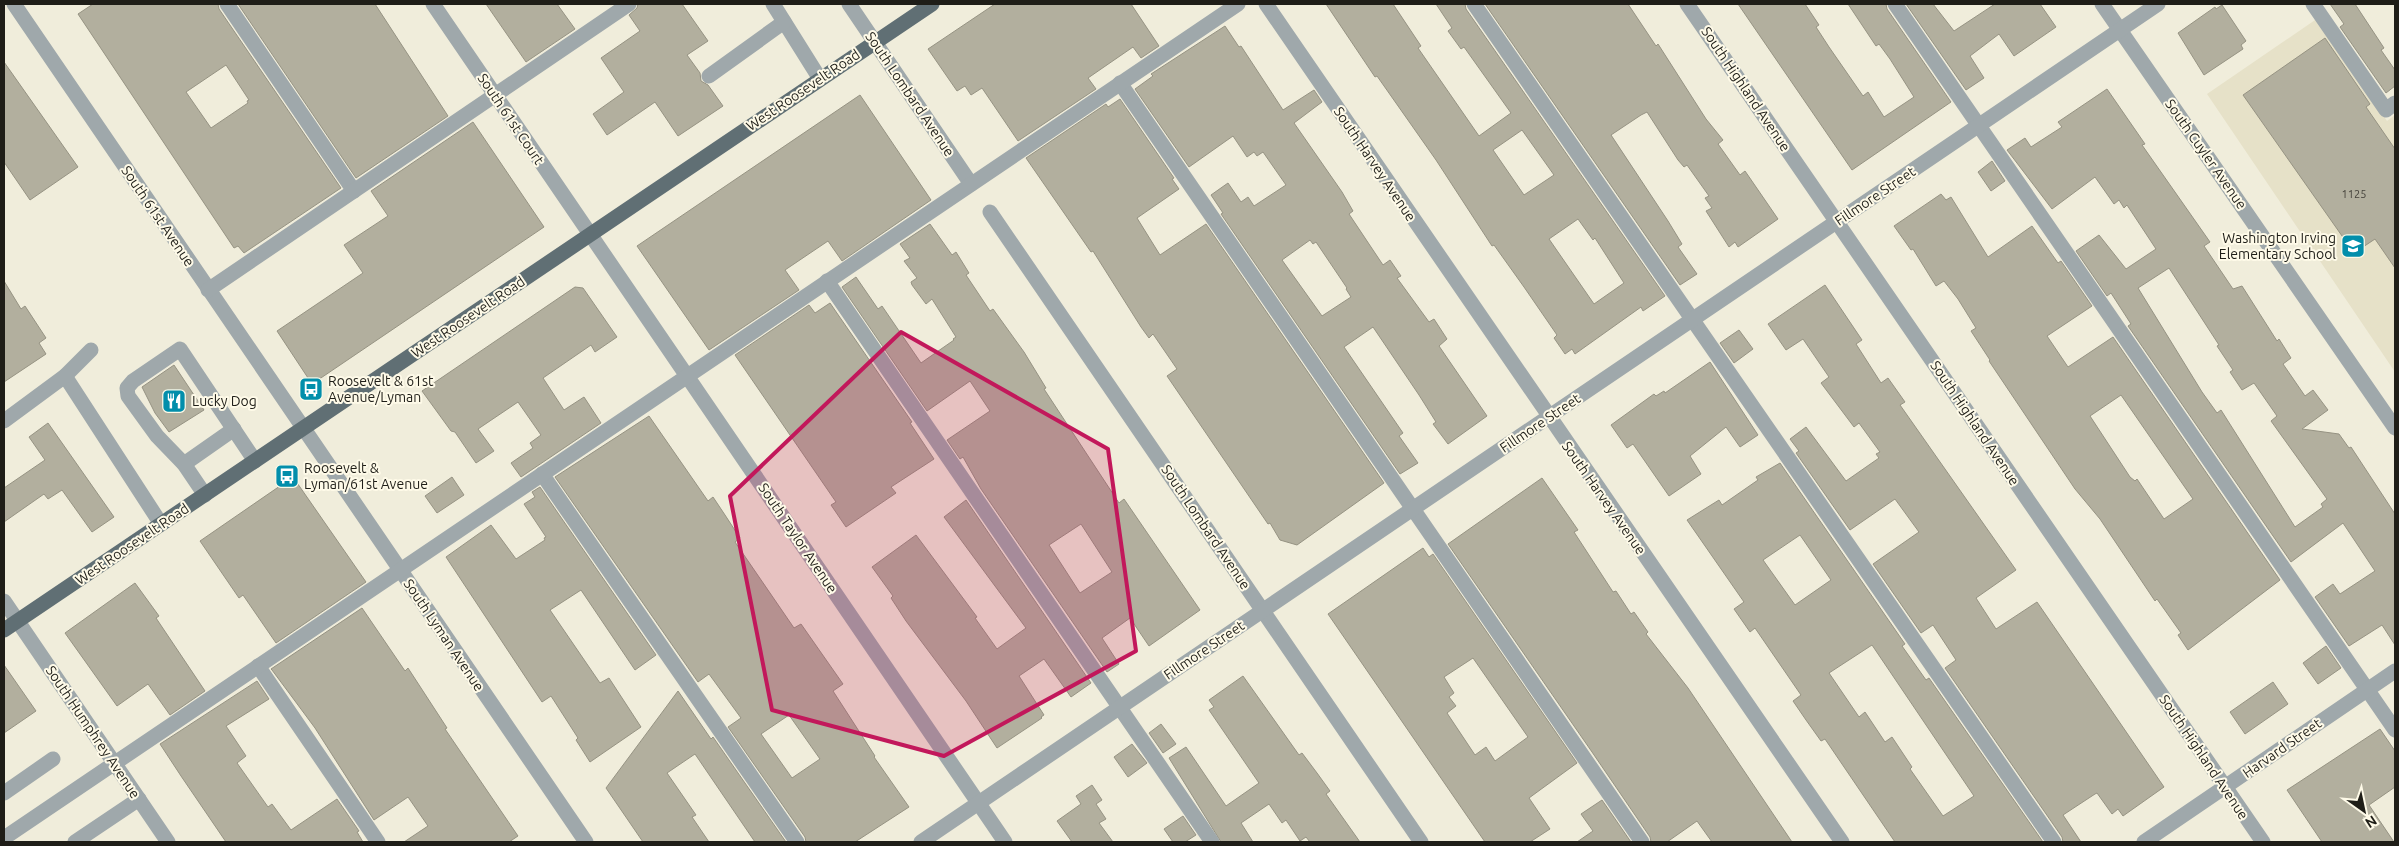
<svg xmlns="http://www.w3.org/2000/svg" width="2399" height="846" font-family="Ubuntu,sans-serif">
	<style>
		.built { fill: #e6e1c8 }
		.building { fill: #b2af9e; stroke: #969383; fill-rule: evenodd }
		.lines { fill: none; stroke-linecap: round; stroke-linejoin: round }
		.minor { stroke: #9fa8ab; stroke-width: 15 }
		.major { stroke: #606f74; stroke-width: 15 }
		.marked { fill: #c2185b; fill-opacity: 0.2; stroke: #c2185b; stroke-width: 4; stroke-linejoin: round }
		.labels { text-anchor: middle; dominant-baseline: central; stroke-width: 4; stroke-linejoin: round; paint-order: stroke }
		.number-label { font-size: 11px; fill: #44423a }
		.street-label { font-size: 14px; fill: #1f1e18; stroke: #fefae8 }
		.poi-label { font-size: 14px; fill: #1f1e18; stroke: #fefae8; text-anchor: start }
	</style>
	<rect width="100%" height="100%" fill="#f0eddb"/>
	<polygon class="built" points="2318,18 2387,121 2395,115 2395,372 2207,94"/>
	<g class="building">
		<path d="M93,4H218L219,9L341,188L244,253L238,246L234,248L78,14ZM226,65L249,100L247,101L248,103L211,128L186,92Z"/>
		<polygon points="238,4 375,4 448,116 356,178"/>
		<polygon points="486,4 557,4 575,29 526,62"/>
		<polygon points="638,4 682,4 708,41 687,55 700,73 701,81 708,85 723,106 678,136 655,102 607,135 593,114 624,92 601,58 640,31 629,15 637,8"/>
		<polygon points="995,4 1131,4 1159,46 1141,58 1133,47 1088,78 1096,89 1018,141 982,88 971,95 965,86 957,91 928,49"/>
		<path d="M1326,4H1393L1421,46L1418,48L1479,136L1511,113L1464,47L1461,49L1448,31L1452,28L1436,4H1465L1466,9L1665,296L1643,311L1641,307L1575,354L1572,349L1565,354L1554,338L1557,335L1524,287L1494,245L1492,246L1436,160L1377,76L1375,77ZM1522,130L1554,175L1524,195L1493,150ZM1578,219L1593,240L1595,238L1624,283L1594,304L1549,239Z"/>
		<polygon points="1485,4 1628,4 1656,46 1658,44 1706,119 1723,140 1718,144 1740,175 1745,171 1778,219 1738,247 1735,242 1729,247 1706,211 1712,208 1705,198 1709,196 1687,165 1684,167 1678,160 1647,112 1641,115 1611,135 1668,221 1682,244 1678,247 1697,274 1680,285"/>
		<polygon points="1738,4 1805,4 1819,25 1816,27 1829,47 1863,96 1868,92 1884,117 1914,97 1890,59 1879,44 1876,46 1848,4 1886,4 1887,9 1951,102 1852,170"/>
		<polygon points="1906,4 1933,4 1954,31 1995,4 2040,4 2056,27 2014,56 1999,34 1970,56 1984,78 1966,90"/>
		<polygon points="2330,4 2355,4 2384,48 2381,50 2395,70 2395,86 2386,93 2340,27 2344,24"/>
		<polygon points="2222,5 2246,41 2241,45 2243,49 2204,75 2178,33 2215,7 2216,9"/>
		<path d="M1225,26L1239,47L1241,46L1283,110L1314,90L1322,102L1294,123L1342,192L1353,211L1349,214L1383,265L1390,260L1401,276L1397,278L1429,322L1434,319L1447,339L1439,346L1487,416L1448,444L1433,424L1436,422L1419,395L1373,327L1344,347L1403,433L1399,436L1418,463L1400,474L1221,214L1223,213L1211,195L1228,183L1241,202L1248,197L1254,206L1286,185L1263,152L1257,156L1254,152L1247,157L1233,136L1189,167L1135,89L1153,76L1151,74ZM1310,240L1313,244L1316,242L1347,288L1346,289L1351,297L1322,316L1282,260Z"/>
		<polygon points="2325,38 2370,104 2366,107 2395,149 2395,268 2375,239 2354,253 2243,95"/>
		<polygon points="4,62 78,167 30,200 4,162"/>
		<path d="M2107,89L2145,144L2142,145L2210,242L2204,246L2233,289L2242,286L2277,341L2279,339L2291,358L2283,364L2305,396L2313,390L2328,410L2302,429L2339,434L2349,448L2351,447L2395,514V645L2382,625L2349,646L2315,597L2333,584L2340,594L2375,571L2343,523L2291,562L2128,326L2131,324L2111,293L2107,296L2076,251L2099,235L2126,269L2156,249L2127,205L2124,208L2119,200L2114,204L2095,177L2052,209L2007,150L2025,138L2031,147L2062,127L2058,122ZM2169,268L2219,345L2217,346L2233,370L2230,372L2242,390L2254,383L2277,416L2271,421L2327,499L2321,504L2323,507L2295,527L2221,410L2217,413L2202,392L2138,288Z"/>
		<polygon points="860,95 931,200 842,261 828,241 785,270 799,290 709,350 637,246"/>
		<polygon points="1120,99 1174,178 1172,179 1179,189 1137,218 1160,255 1206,224 1384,483 1297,545 1280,540 1270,523 1268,524 1167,376 1177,369 1153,334 1149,338 1141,327 1093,251 1091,252 1026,158 1106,104 1108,107"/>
		<polygon points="473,122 544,227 312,384 277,331 363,273 344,245 388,216 371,191"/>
		<polygon points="1992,161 2005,181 1991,191 1978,172"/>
		<path d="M1941,194L1946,200L1951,197L1988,257L2032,226L2058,263L2061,261L2092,306L2047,336L2068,367L2113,337L2280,580L2188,650L2178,635L2181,633L2157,599L2155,601L2100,519L2075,489L1989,361L1990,360L1971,331L1976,328L1958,299L1944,281L1936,286L1913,249L1911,250L1894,226ZM2121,395L2193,499L2164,519L2137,479L2135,481L2130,477L2090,416Z"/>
		<path d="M930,224L952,255L956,252L969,273L966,275L990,311L993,309L1024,352L1046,388L1044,389L1119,503L1124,499L1200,610L1149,646L1130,618L1102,638L1119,664L1107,672L981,489L963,457L960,459L947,440L990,411L970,381L927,411L842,287L856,277L878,309L882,306L921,363L954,340L953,339L956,337L932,299L926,304L912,285L911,282L917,278L904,261L910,258L900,244ZM1081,524L1112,572L1080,593L1049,545Z"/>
		<polygon points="4,281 21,309 25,306 46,338 39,343 46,354 4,382"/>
		<polygon points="1825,285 1862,340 1856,344 1881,383 1888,378 1905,402 1900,405 2016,570 1976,598 1996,629 2037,602 2164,787 2123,816 2118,809 2112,814 2097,793 2095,794 2063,815 2081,842 2063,842 2062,837 1945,668 1956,660 1933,625 1921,633 1873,564 1919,532 1895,499 1850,530 1796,453 1799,451 1790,439 1806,427 1846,481 1879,458 1876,454 1880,452 1859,423 1854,427 1821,383 1829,377 1803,339 1786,350 1768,324"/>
		<polygon points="575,287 583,288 617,337 595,352 591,345 543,378 564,410 584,397 601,423 521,477 511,463 533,448 530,443 541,435 518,402 478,429 494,451 476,463 455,432 451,431 422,391"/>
		<polygon points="830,303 912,422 910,423 934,459 891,487 896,493 846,527 831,505 836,502 735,355 809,305 815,313"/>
		<polygon points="1739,330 1753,349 1734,363 1720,343"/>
		<polygon points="1710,362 1758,435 1740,447 1726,427 1690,456 1701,474 1669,496 1633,444 1627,448 1611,425 1654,394 1656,396 1664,391 1665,393"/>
		<polygon points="174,365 204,410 169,432 155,413 142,387"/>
		<path d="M649,416L708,501L713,497L725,515L740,538L735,542L794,628L801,624L843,684L833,691L875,756L874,757L909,807L855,842H806L805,837L728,727L741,718L709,674L698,682L555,477ZM789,715L820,759L792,778L761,734Z"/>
		<polygon points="48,423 114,517 92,532 62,490 48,499 44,494 4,522 4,488 45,460 29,437"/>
		<path d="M1780,463L1905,644L1902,646L1926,680L1929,678L2043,842H1895L1825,739L1821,741L1806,720L1793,701L1801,695L1755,628L1750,632L1734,609L1744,602L1687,520L1719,500L1722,505L1758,480L1756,477ZM1800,535L1831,580L1795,605L1763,560ZM1872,645L1974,796L1943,816L1910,769L1912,767L1892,737L1885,742L1865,712L1859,717L1829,673Z"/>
		<polygon points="293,477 366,582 276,643 243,595 239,598 200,541"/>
		<polygon points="452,477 464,495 437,513 425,496"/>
		<polygon points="1542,478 1578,530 1574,532 1613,592 1616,591 1631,614 1634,612 1648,632 1646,634 1688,688 1792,842 1712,842 1697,821 1667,842 1651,842 1650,837 1592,752 1448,544"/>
		<polygon points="540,487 656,655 635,670 581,590 550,610 600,683 609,678 641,727 590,762 576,740 578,738 551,696 542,702 446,557 491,525 516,559 545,540 544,538 546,537 524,504 535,497 532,492"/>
		<polygon points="966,500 1091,683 1071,697 1044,659 1019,676 1044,715 1041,717 1042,718 997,748 966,701 906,621 891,598 893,596 872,567 916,535 977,617 975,618 997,649 1026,628 944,517"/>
		<path d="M1423,548L1429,557L1433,554L1577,763L1529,798L1550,829L1530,842H1485L1328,614ZM1473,658L1528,737L1495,761L1486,747L1475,755L1447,713L1456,706L1449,697L1454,693L1444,677Z"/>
		<polygon points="135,583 159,616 156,618 205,691 170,715 148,684 117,706 65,633"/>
		<polygon points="362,608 405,671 408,668 447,728 445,729 518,836 509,842 404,842 428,826 408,797 374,820 315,728 272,670 271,669"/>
		<polygon points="2326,646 2341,668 2318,684 2303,663"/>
		<polygon points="4,665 36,711 4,733"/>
		<polygon points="1243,676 1299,755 1302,753 1317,773 1330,791 1326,794 1360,842 1310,842 1306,837 1300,841 1286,820 1282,823 1269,804 1241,823 1253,842 1221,842 1169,758 1186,747 1226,806 1259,783 1209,710 1214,707 1209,700"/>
		<polygon points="257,681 269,699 226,726 246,756 237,763 268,807 272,804 291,830 337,799 359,831 357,832 363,842 226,842 181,776 160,744"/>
		<polygon points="2273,682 2288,704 2245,734 2230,712"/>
		<polygon points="678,691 711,739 713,737 786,842 755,842 695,754 667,773 696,815 692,817 709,842 643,842 606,788"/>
		<polygon points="1161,724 1176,744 1163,753 1149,733"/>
		<polygon points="2380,729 2395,751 2395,787 2369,805 2394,842 2322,842 2287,790"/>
		<polygon points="1132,744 1147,763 1128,777 1114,757"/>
		<polygon points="1092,785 1102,800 1096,804 1106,819 1099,823 1113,842 1072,842 1057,821 1081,804 1076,796"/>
		<polygon points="1602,800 1631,842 1577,842 1593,831 1581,814"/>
		<polygon points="1183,816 1196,835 1185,842 1173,842 1164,829"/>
	</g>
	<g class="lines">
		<g class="minor">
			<polyline points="14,4 586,842"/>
			<polyline points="227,4 354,191"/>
			<polyline points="433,4 1005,842"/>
			<polyline points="773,4 820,79"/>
			<polyline points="849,4 971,184"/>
			<polyline points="1266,4 1842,842"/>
			<polyline points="1474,4 2054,842"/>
			<polyline points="1687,4 2263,842"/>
			<polyline points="1895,4 2395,730"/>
			<polyline points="2102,4 2395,428"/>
			<polyline points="2313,4 2386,110 2395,103"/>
			<polyline points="709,76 784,22"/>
			<polyline points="1120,83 1642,842"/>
			<polyline points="990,212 1421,842"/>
			<polyline points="827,281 1212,842"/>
			<polyline points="208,290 629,4"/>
			<polyline points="65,376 161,524"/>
			<polyline points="4,421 65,376 91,350"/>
			<polyline points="184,464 234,429"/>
			<polyline points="542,474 797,842"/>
			<polyline points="205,495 184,464 157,436 128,396 127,388 133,381 180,349 255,461"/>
			<polyline points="4,601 168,842"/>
			<polyline points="258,666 378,842"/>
			<polyline points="4,793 53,759"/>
			<polyline points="4,838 1238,4"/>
			<polyline points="75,842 139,799"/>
			<polyline points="921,842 2158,4"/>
			<polyline points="2144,842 2395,671"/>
		</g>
		<polyline class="major" points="4,630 932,4"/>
	</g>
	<path class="marked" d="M901,332L1108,449L1136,651L944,756L772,710L730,496Z"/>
	<defs>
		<g id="school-square" transform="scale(1.25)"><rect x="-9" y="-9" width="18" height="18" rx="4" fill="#028eab" stroke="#fefae8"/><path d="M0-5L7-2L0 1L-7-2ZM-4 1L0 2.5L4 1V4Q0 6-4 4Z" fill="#fff"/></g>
		<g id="bus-square" transform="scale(1.25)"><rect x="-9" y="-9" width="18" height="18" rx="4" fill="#028eab" stroke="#fefae8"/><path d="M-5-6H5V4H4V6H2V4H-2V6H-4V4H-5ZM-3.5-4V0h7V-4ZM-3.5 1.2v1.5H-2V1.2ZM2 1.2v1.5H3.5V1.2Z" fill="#fff"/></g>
		<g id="restaurant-square" transform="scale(1.25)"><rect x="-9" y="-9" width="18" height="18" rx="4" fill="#028eab" stroke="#fefae8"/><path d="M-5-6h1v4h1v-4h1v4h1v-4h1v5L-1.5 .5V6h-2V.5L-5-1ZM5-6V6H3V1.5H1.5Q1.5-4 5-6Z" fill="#fff"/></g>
	</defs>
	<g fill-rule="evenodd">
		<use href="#school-square" x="2353" y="246"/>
		<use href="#bus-square" x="311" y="389"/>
		<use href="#restaurant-square" x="174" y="401"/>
		<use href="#bus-square" x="287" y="476"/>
	</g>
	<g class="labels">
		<g class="number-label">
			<text x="2354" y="194">1125</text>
		</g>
		<g class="street-label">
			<text transform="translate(1746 89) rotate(56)">South Highland Avenue</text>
			<text transform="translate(803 90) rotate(-34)">West Roosevelt Road</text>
			<text transform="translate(910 94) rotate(56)">South Lombard Avenue</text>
			<text transform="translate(511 119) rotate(56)">South 61st Court</text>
			<text transform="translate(2206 154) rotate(55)">South Cuyler Avenue</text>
			<text transform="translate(1375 164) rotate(56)">South Harvey Avenue</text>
			<text transform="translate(1875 196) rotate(-34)">Fillmore Street</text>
			<text transform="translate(158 216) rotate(56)">South 61st Avenue</text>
			<text transform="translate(468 317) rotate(-34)">West Roosevelt Road</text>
			<text transform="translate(1540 423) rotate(-34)">Fillmore Street</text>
			<text transform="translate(1975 423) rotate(56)">South Highland Avenue</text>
			<text transform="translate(1604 498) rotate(55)">South Harvey Avenue</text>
			<text transform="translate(1206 527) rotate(56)">South Lombard Avenue</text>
			<text transform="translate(798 538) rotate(56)">South Taylor Avenue</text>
			<text transform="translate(132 544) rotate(-34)">West Roosevelt Road</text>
			<text transform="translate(444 635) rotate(56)">South Lyman Avenue</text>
			<text transform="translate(1204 650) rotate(-34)">Fillmore Street</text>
			<text transform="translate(93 732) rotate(56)">South Humphrey Avenue</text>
			<text transform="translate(2282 748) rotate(-35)">Harvard Street</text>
			<text transform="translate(2204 757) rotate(56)">South Highland Avenue</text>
		</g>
		<g class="poi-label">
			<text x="2336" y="238" text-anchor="end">Washington Irving<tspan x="2336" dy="16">Elementary School</tspan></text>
			<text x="328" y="381">Roosevelt &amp; 61st<tspan x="328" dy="16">Avenue/Lyman</tspan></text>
			<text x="192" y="401">Lucky Dog</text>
			<text x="304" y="468">Roosevelt &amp;<tspan x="304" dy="16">Lyman/61st Avenue</tspan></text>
		</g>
	</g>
	<rect width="2399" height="846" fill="none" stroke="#1f1e18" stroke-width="10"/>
	<g transform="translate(2364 811) rotate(147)" stroke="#fefae8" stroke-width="4" paint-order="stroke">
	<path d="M0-4L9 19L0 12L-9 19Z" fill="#1f1e18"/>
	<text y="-8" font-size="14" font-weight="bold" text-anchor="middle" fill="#1f1e18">N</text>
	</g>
</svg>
